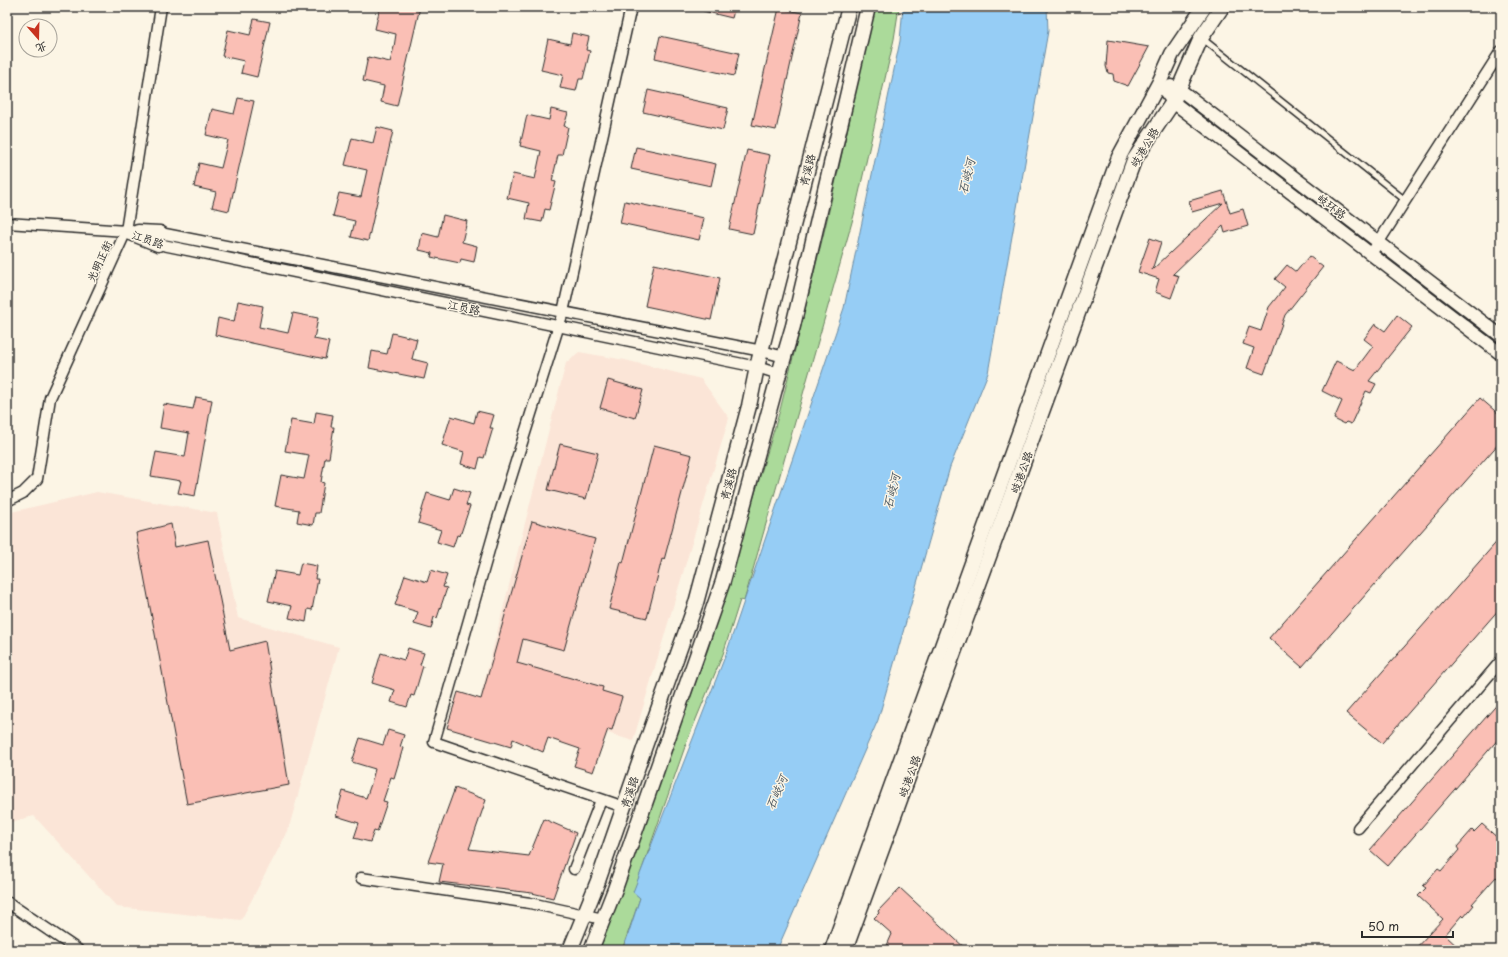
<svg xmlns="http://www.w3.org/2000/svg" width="1508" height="957" font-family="'Playpen Sans','LXGW WenKai TC',sans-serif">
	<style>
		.built { fill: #fbe5d7 }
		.green { fill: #abda9a; stroke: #6b8262 }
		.water { fill: #96cdf5; stroke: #6b8ca4 }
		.building { fill: #fabfb5; stroke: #2b2b2b }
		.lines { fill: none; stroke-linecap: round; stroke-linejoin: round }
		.service-casing { stroke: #2b2b2b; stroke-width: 8 }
		.minor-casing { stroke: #2b2b2b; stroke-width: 13 }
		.tertiary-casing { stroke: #2b2b2b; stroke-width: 15 }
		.secondary-casing { stroke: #2b2b2b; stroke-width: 17 }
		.service { stroke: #fcf5e5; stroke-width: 5 }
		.minor { stroke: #fcf5e5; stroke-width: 10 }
		.tertiary { stroke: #fcf5e5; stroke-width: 12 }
		.secondary { stroke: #fcf5e5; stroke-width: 14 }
		.labels { text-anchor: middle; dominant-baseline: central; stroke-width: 3; stroke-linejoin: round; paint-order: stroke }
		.street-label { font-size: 11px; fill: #2b2b2b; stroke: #fcf5e5 }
		.water-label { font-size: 12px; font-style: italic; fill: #46545e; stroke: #fcf5e5 }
	</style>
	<rect width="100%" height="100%" fill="#fcf5e5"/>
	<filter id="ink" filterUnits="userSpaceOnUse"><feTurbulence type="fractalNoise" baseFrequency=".025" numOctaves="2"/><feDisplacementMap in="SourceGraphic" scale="8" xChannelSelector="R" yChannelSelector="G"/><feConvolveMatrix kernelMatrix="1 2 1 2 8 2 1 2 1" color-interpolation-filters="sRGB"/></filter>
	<g filter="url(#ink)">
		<g class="built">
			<polygon points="579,352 625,360 701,379 729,418 633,741 557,717 481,695 566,363"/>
			<polygon points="97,492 217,513 238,618 339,647 288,831 241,920 117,907 34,816 7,823 7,513"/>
		</g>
		<polygon class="green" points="875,7 899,7 894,39 854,215 744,601 740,600 723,654 687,741 634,892 640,898 622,950 597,950 708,649 780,410 826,224"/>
		<polygon class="water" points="903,7 1047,7 1048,31 988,373 950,467 878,720 777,950 623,950 640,898 633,892 726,654 844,308 900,41"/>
		<g class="building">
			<polygon points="380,7 420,7 397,106 381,102 384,86 363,81 368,57 390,62 394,47 396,34 375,29"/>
			<polygon points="704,7 735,7 732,18 703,11"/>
			<polygon points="779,8 802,13 776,130 752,125"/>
			<polygon points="254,19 270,22 257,77 241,73 244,61 222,56 228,30 250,35"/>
			<polygon points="572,33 589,37 586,50 590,51 583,79 579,79 576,91 560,88 563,75 541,70 548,39 570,44"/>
			<polygon points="660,36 739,53 734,76 655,58"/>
			<polygon points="1108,40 1149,47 1128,86 1114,81 1113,74 1108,73 1106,66"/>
			<polygon points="648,90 728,108 723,130 643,112"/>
			<polygon points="238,98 254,101 229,211 212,207 216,192 194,187 199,163 221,168 228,140 206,135 212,109 234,114"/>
			<polygon points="551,109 568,113 564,126 568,127 562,155 558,155 552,181 556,182 549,210 545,209 542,222 526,219 529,203 507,198 513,174 535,179 541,151 520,146 527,115 549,120"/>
			<polygon points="377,127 393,131 368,241 351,237 355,221 333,216 339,193 361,197 367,170 345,165 352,138 373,143"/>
			<polygon points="636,147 716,164 711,186 631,169"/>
			<polygon points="747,150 770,155 753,234 729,229"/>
			<polygon points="1223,191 1230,213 1243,209 1248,226 1225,233 1223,226 1173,274 1179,276 1171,298 1155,292 1159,279 1138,272 1150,238 1161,242 1152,270 1223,203 1192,212 1189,201"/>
			<polygon points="625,201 704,218 699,240 620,223"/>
			<polygon points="443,215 467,221 462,242 477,246 474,262 461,259 460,263 431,257 432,253 419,250 422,233 438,237"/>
			<polygon points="1309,256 1323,267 1285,315 1264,374 1247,368 1254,348 1243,344 1249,327 1261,331 1269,307 1285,287 1275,279 1287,265 1296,272"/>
			<polygon points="654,264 720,278 711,320 645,306"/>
			<polygon points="238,301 263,306 259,327 274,330 288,333 293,313 318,318 314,339 329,342 325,359 215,335 218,318 234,322"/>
			<polygon points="1397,315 1412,327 1369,381 1376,384 1371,393 1366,391 1351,424 1346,422 1344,424 1334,419 1342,401 1322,391 1336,361 1355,370 1373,346 1364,339 1375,324 1385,331"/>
			<polygon points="392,333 417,339 412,359 428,363 424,379 369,368 372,351 387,354"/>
			<polygon points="608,380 643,390 635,418 600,408"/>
			<polygon points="196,397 212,400 195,496 178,493 181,481 151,476 156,452 185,457 189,433 160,428 164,404 193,409"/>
			<polygon points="1480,398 1501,416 1501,441 1302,667 1269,638"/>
			<polygon points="477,411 494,415 490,428 493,428 484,458 480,457 477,469 461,464 464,452 442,445 451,416 474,423"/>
			<polygon points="316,412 333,415 331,427 334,427 329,458 325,458 321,482 324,483 319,513 315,513 313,525 297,522 299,510 275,506 281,475 304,479 309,455 285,451 291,420 314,424"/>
			<polygon points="560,444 598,453 586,499 548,490"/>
			<polygon points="654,445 692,455 664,560 662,559 647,618 609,609 621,562 623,563"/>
			<polygon points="454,488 470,493 466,505 470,506 460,536 457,535 453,547 437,542 441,530 418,523 427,493 450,500"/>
			<polygon points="532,521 595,539 564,650 523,639 517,663 603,687 602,691 622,697 612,730 608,729 593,772 574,766 580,749 548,738 543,752 513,739 511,747 447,728 458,692 481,699"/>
			<polygon points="171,524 175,547 208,540 230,650 265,641 289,785 187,804 136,533"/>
			<polygon points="1501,537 1501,607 1382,743 1346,713"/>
			<polygon points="301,563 317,566 315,579 318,579 312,610 308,609 306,622 289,618 292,606 268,601 275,571 298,575"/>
			<polygon points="431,570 447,575 443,587 447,588 437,618 434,617 431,629 414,624 418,612 395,605 405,575 427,582"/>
			<polygon points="408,648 424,653 420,665 423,666 414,696 411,695 407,707 391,702 395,690 372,683 381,653 404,660"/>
			<polygon points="1501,700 1501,736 1388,866 1370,850"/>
			<polygon points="388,730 404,735 400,747 403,748 394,778 391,777 383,801 387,802 377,832 374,831 370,842 354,838 359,823 336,816 343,791 366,798 371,784 375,769 352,762 360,738 383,745"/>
			<polygon points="455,788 486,800 469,849 529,856 544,819 576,833 553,898 532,893 439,882 443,864 428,862"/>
			<polygon points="1482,824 1501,841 1501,881 1496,877 1472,904 1474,905 1464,917 1462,915 1445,935 1461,950 1414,950 1443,919 1418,896 1426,888 1423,886 1438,869 1441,871 1459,850 1457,847 1472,830 1474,832"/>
			<polygon points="900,888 967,950 885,950 892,934 874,918 879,913 878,911"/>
		</g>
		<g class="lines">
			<g class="service-casing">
				<polyline id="service" points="1203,39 1405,200"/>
			</g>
			<g class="minor-casing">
				<g id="minor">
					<polyline points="7,223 126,231"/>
					<polyline points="160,233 762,351 784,357"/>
					<polyline points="158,244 757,367 779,374"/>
					<polyline points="1371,254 1501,51"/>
					<polyline points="7,501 23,493 37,479 50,398 126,231 161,7"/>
					<polyline points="624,807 434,742 497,522 563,312 631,7"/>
					<polyline points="1358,828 1501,661"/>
					<polyline points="574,869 601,800"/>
					<polyline points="361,878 530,903 603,919"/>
					<polyline points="7,902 78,950"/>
				</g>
			</g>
			<g class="tertiary-casing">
				<g id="tertiary">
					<polyline points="1159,83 1173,102 1501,354"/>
					<polyline points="1171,86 1179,89 1501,336"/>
				</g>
			</g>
			<g class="secondary-casing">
				<g id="secondary">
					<polyline points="126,231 158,244"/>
					<polyline points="138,232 160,233"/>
					<polyline points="570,950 598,881 645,746 696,603 749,406 757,367 849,7"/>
					<polyline points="591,950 615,889 723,581 779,374 793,326 868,7"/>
					<polyline points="832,950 1119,157 1159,83 1172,54 1204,7"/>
					<polyline points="845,950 1134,160 1173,102 1201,38 1222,7"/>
				</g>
			</g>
			<use href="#service" class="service"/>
			<use href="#minor" class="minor"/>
			<use href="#tertiary" class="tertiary"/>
			<use href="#secondary" class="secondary"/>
		</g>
	</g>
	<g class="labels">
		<g class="street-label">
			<text transform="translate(1144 147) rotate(-59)">岐港公路</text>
			<text transform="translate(807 170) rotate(-76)">青溪路</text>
			<text transform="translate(1332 206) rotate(38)">岐环路</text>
			<text transform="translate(148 239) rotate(19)">江员路</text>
			<text transform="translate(99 261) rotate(-65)">光明正街</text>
			<text transform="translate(464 307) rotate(12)">江员路</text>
			<text transform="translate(1021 472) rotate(-70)">岐港公路</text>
			<text transform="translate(728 484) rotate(-75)">青溪路</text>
			<text transform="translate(909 776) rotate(-70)">岐港公路</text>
			<text transform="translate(629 792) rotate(-71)">青溪路</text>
		</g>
		<g class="water-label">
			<text transform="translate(966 176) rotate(-76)">石岐河</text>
			<text transform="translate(891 491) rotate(-76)">石岐河</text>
			<text transform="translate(776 792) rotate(-66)">石岐河</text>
		</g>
	</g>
	<rect width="1508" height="957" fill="none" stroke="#fcf5e5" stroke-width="24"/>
	<rect x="12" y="12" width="1484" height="933" fill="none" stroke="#2b2b2b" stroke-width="1.5" filter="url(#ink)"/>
	<g transform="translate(38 38) rotate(160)"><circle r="19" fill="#fcf5e5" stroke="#a8a49b"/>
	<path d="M0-3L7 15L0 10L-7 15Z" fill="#c8321e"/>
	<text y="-6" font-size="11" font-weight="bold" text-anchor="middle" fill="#2b2b2b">北</text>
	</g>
	<path d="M1362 931v6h91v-6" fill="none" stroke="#2b2b2b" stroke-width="2"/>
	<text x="1368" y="931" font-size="12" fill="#2b2b2b" stroke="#fcf5e5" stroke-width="3" paint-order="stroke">50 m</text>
</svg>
